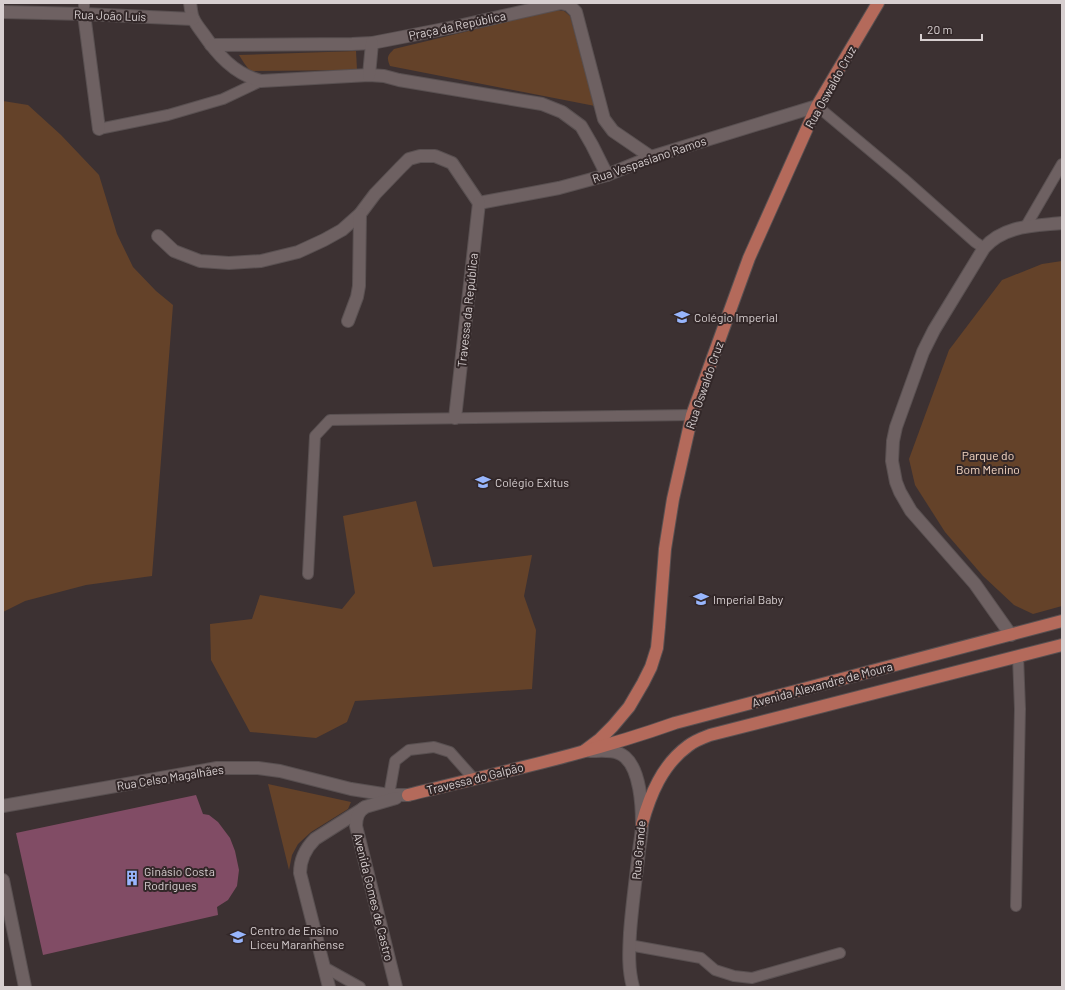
<svg xmlns="http://www.w3.org/2000/svg" width="1065" height="990" font-family="Barlow,sans-serif">
	<style>
		.green { fill: #644229 }
		.building { fill: #814c65 }
		.lines { fill: none; stroke-linecap: round; stroke-linejoin: round }
		.lane-casing { stroke: #595051; stroke-width: 12 }
		.street-casing { stroke: #595051; stroke-width: 14 }
		.secondary-casing { stroke: #595051; stroke-width: 14 }
		.primary-casing { stroke: #595051; stroke-width: 14 }
		.lane { stroke: #6e6162; stroke-width: 10 }
		.street { stroke: #6e6162; stroke-width: 12 }
		.secondary { stroke: #6e6162; stroke-width: 12 }
		.primary { stroke: #b46a5b; stroke-width: 12 }
		.labels { text-anchor: middle; dominant-baseline: central; stroke-width: 4; stroke-linejoin: round; paint-order: stroke }
		.street-label { font-size: 12px; fill: #d7cfd0; stroke: #322728 }
		.poi-label { font-size: 12px; fill: #d7cfd0; stroke: #322728; text-anchor: start }
		.park-label { font-size: 12px; fill: #f4d6c2; stroke: #322728 }
	</style>
	<rect width="100%" height="100%" fill="#3c3132"/>
	<g class="green">
		<path d="M556,10L564,11L570,16L595,106L390,66C386,57 388,55 394,49Z"/>
		<polygon points="356,51 357,70 250,71 244,63 239,55"/>
		<polygon points="3,101 28,105 61,135 99,175 117,234 133,267 156,291 173,305 152,576 86,585 25,601 3,612"/>
		<polygon points="1062,261 1062,606 1033,614 1014,605 983,576 945,532 915,485 909,459 949,350 1002,280 1042,264"/>
		<polygon points="416,501 433,567 532,555 524,596 536,630 532,689 355,701 347,722 316,738 250,732 211,660 210,624 252,619 260,595 342,609 355,593 343,516"/>
		<polygon points="268,784 351,802 348,809 311,832 298,844 292,855 289,870"/>
	</g>
	<polygon class="building" points="196,795 203,814 209,815 218,822 230,838 235,851 239,870 237,886 228,900 217,907 218,915 43,955 16,833"/>
	<g class="lines">
		<g class="lane-casing">
			<g id="lane">
				<polyline points="84,3 84,14"/>
				<polyline points="817,106 903,178 975,242 984,248"/>
				<polyline points="99,129 168,115 223,99 261,81"/>
				<polyline points="1026,226 1062,164"/>
				<polyline points="308,574 315,436 330,420 692,415"/>
				<polyline points="389,795 395,761 409,750 434,747 450,752 474,779"/>
				<polyline points="1016,906 1020,709 1018,656"/>
				<polyline points="629,945 701,958 715,970 734,976 752,978 840,953"/>
				<polyline points="324,967 360,987"/>
			</g>
		</g>
		<g class="street-casing">
			<g id="street">
				<path d="M190,3C191,8 191,14 193,18C195,23 199,28 202,32C217,54 234,74 261,81L369,75L384,76L399,80L542,104L562,112L581,126L592,145L607,175"/>
				<polyline points="3,12 84,14 193,19"/>
				<polyline points="84,14 99,129"/>
				<polyline points="211,45 352,44 372,43 454,27 561,3 569,5 576,12 604,119 613,131 651,157"/>
				<polyline points="369,75 372,43"/>
				<polyline points="479,203 559,188 607,175 651,157 817,106"/>
				<polyline points="158,236 174,251 200,261 229,263 261,261 298,252 324,240 342,230 360,214 375,194 400,168 409,159 420,156 435,156 452,163 479,203"/>
				<polyline points="348,321 357,297 359,286 360,214"/>
				<polyline points="455,418 479,203"/>
				<path d="M1011,635L975,584L911,511L900,492L896,482L892,461L893,441L896,427L923,352L934,330L984,248C1004,225 1034,226 1062,223"/>
				<path d="M329,987L300,873C300,859 305,849 315,839L364,808"/>
			</g>
		</g>
		<g class="secondary-casing">
			<g id="secondary">
				<path d="M590,751C602,751 616,749 625,757C640,770 642,805 642,824C642,833 640,842 639,851C636,878 632,905 630,933C629,951 628,969 633,987"/>
				<polyline points="3,806 217,768 258,768 280,771 351,789 389,795 408,795"/>
				<polyline points="3,880 25,987"/>
				<path d="M396,987L356,826C356,818 358,811 365,807L396,798"/>
			</g>
		</g>
		<g class="primary-casing">
			<g id="primary">
				<polyline points="584,751 600,739 613,726 629,707 643,683 651,667 657,648 659,627 665,549 673,499 692,415 749,258 817,106 878,3"/>
				<path d="M408,795C497,773 588,754 675,723L1062,621"/>
				<path d="M642,824C650,795 662,765 688,746C694,741 702,738 710,735L1062,645"/>
			</g>
		</g>
		<use href="#lane" class="lane"/>
		<use href="#street" class="street"/>
		<use href="#secondary" class="secondary"/>
		<use href="#primary" class="primary"/>
	</g>
	<defs>
		<g id="school-bare" transform="scale(1.2)"><path d="M0-5L7-2L0 1L-7-2ZM-4 1L0 2.5L4 1V4Q0 6-4 4Z" fill="#98b6fd" stroke="#322728" stroke-width="2.5" paint-order="stroke"/></g>
		<g id="building-bare" transform="scale(1.2)"><path d="M-4-6H4V6H1V3H-1V6H-4ZM-2.5-4.3h1.7v1.8h-1.7ZM.8-4.3h1.7v1.8H.8ZM-2.5-1h1.7V.8h-1.7ZM.8-1h1.7V.8H.8Z" fill="#98b6fd" stroke="#322728" stroke-width="2.5" paint-order="stroke"/></g>
	</defs>
	<g fill-rule="evenodd">
		<use href="#school-bare" x="682" y="317"/>
		<use href="#school-bare" x="483" y="482"/>
		<use href="#school-bare" x="701" y="599"/>
		<use href="#building-bare" x="132" y="878"/>
		<use href="#school-bare" x="238" y="937"/>
	</g>
	<g class="labels">
		<g class="street-label">
			<text transform="translate(110 15) rotate(2)">Rua João Luís</text>
			<text transform="translate(457 25) rotate(-12)">Praça da República</text>
			<text transform="translate(830 87) rotate(-61)">Rua Oswaldo Cruz</text>
			<text transform="translate(649 159) rotate(-19)">Rua Vespasiano Ramos</text>
			<text transform="translate(467 310) rotate(-84)">Travessa da República</text>
			<text transform="translate(704 385) rotate(-71)">Rua Oswaldo Cruz</text>
			<text transform="translate(822 684) rotate(-15)">Avenida Alexandre de Moura</text>
			<text transform="translate(170 777) rotate(-9)">Rua Celso Magalhães</text>
			<text transform="translate(475 778) rotate(-14)">Travessa do Galpão</text>
			<text transform="translate(638 850) rotate(-85)">Rua Grande</text>
			<text transform="translate(374 897) rotate(76)">Avenida Gomes de Castro</text>
		</g>
		<g class="poi-label">
			<text x="694" y="317">Colégio Imperial</text>
			<text x="495" y="482">Colégio Exitus</text>
			<text x="713" y="599">Imperial Baby</text>
			<text x="144" y="871">Ginásio Costa<tspan x="144" dy="14">Rodrigues</tspan></text>
			<text x="250" y="930">Centro de Ensino<tspan x="250" dy="14">Liceu Maranhense</tspan></text>
		</g>
		<g class="park-label">
			<text x="988" y="455">Parque do<tspan x="988" dy="14">Bom Menino</tspan></text>
		</g>
	</g>
	<rect width="1065" height="990" fill="none" stroke="#d7cfd0" stroke-width="8"/>
	<path d="M921 34v6h61v-6" fill="none" stroke="#d7cfd0" stroke-width="2"/>
	<text x="927" y="34" font-size="12" fill="#d7cfd0" stroke="#322728" stroke-width="3" paint-order="stroke">20 m</text>
</svg>
